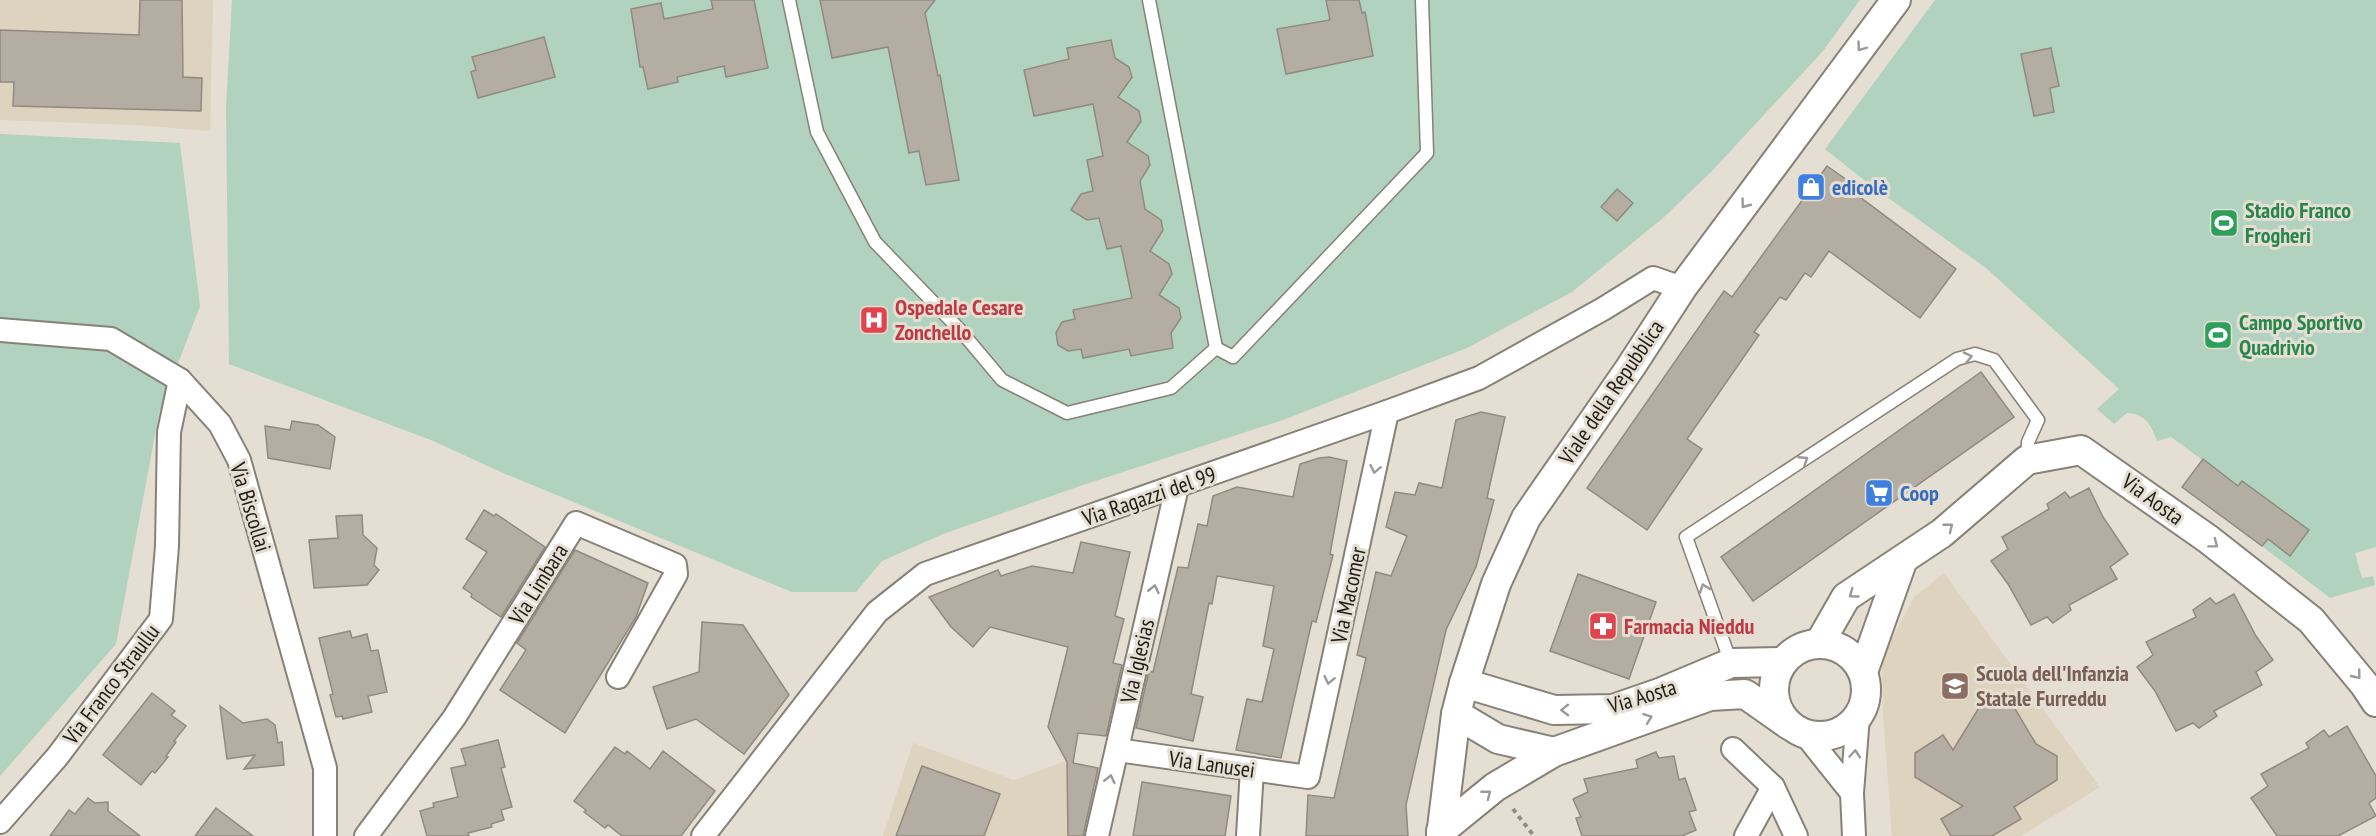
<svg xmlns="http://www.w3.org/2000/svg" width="2376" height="836" font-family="'PT Sans Narrow',sans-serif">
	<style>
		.built { fill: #ddd3bf }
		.green { fill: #b0d2bf }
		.building { fill: #b4aea2; stroke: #908a7f; stroke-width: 1.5 }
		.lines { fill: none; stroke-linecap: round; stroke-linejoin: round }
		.service-casing { stroke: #878176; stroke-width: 15 }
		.minor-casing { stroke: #878176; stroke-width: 26 }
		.tertiary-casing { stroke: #878176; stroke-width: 32 }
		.path { stroke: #928d84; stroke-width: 4; stroke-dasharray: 4.5 4.5; stroke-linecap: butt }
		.service { stroke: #fff; stroke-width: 12 }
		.minor { stroke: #fff; stroke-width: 22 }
		.tertiary { stroke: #fff; stroke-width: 28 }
		.oneway { stroke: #9a9997 }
		.labels { text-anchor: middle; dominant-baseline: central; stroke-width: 6; stroke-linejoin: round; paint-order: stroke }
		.shop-label { font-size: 22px; font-weight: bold; fill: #366cbe; stroke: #e5ded2; text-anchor: start }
		.leisure-label { font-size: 22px; font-weight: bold; fill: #27864d; stroke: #e5ded2; text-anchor: start }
		.health-label { font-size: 22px; font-weight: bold; fill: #be3a42; stroke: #e5ded2; text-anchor: start }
		.street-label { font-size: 22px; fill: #1f1c18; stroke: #e5ded2 }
		.education-label { font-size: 22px; font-weight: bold; fill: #785e54; stroke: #e5ded2; text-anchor: start }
	</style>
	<rect width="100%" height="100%" fill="#e5ded2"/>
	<g class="built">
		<polygon points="0,0 213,0 210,131 135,125 0,120"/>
		<polygon points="1944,573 2100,787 2021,836 1892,836 1883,714 1882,658 1914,597"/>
		<polygon points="913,743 1014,780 1066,761 1068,836 883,836"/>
	</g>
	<g class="green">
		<polygon points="232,0 1860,0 1823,51 1712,171 1663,218 1572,292 1467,348 1283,420 1083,485 943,534 882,561 856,592 792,592 503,473 431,440 229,364 226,107"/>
		<path d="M1935,0H2376V547L2355,553L2362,578L2373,576L2375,585L2330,598L2262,546L2268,539L2290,556L2309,530L2242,481L2238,486L2171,437L2157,441C2151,425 2146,414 2127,413L2114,424L2097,409L2119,389L1986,268L1869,184L1825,149Z"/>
		<polygon points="0,134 180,143 200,306 159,413 116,644 0,776"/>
	</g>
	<g class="building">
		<polygon points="140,0 182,0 183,77 202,78 201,111 13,106 14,82 0,82 0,30 139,35"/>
		<polygon points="711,0 754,0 768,68 726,77 724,66 677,77 678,82 648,89 643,67 640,67 631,9 661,3 664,19 713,9"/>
		<polygon points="820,0 935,0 925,13 938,76 940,75 959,180 926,185 919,151 909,153 888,47 832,58"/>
		<polygon points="1326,0 1359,0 1362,13 1365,12 1373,56 1286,74 1277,29 1330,20"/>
		<polygon points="544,37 555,77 478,98 471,72 476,70 472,57"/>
		<polygon points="1111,40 1115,58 1129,67 1132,77 1118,97 1139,111 1141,121 1127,142 1148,156 1150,165 1140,181 1145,209 1161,220 1163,230 1150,251 1169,264 1172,274 1159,295 1179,308 1181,318 1171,333 1173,348 1131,356 1129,349 1083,358 1081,349 1068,351 1058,345 1056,333 1062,322 1075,319 1073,310 1132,298 1121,246 1107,249 1099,218 1087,220 1071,210 1081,194 1093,191 1087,160 1103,156 1093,104 1034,116 1024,70 1069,59 1067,48"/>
		<polygon points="2051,48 2059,86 2050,88 2054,112 2034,116 2021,54"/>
		<polygon points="1827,166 1864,192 1860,197 1956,269 1920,318 1829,251 1811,277 1805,273 1786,300 1780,297 1754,332 1759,335 1687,439 1702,449 1647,530 1587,488 1724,291 1732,297"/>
		<polygon points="1617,189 1633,203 1617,221 1601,207"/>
		<polygon points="1981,372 2014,417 1753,601 1721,557"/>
		<polygon points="1481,412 1505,417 1487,498 1494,500 1476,567 1446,630 1406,805 1408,836 1306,836 1308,795 1334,798 1366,658 1357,655 1376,572 1391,576 1407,536 1386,527 1395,492 1415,495 1419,483 1442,488 1456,420"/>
		<polygon points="292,421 318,425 335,437 330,469 268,458 265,426 290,430"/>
		<polygon points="1329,457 1347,461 1330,554 1333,555 1316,622 1312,621 1281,758 1236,750 1247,699 1262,702 1274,649 1263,646 1274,586 1217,576 1212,604 1209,603 1191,694 1203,697 1193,741 1136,728 1149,671 1153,672 1178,567 1188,568 1198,524 1207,526 1213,496 1237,487 1293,497 1300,464 1319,458"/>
		<polygon points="2203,459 2238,486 2242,481 2309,530 2290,556 2268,539 2262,546 2182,487"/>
		<polygon points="2089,488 2103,517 2128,554 2110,567 2117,579 2069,605 2071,610 2053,623 2047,617 2031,625 2008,584 1991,561 2008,549 2002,537 2049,509 2047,504 2065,492 2070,498"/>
		<polygon points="484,510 494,516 496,514 545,547 501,617 471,597 472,594 463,588 487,552 466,539"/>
		<polygon points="362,515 363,535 377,548 374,565 379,570 367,585 314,588 309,540 338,538 336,516"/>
		<polygon points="1081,542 1130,552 1115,616 1124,619 1113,663 1122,665 1106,736 1078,733 1073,763 1098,768 1083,836 1068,836 1067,762 1048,727 1068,647 990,627 973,647 951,627 929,597 998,570 1001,576 1032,566 1073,573"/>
		<polygon points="575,550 648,583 636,617 565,733 500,690 526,650 517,643"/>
		<polygon points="1578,574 1656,602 1629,679 1550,651"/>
		<polygon points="2234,594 2256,636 2273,660 2256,672 2262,685 2214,711 2217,716 2199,728 2193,723 2176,731 2155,691 2137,667 2153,655 2146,642 2196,617 2193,610 2210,598 2216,604"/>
		<polygon points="702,622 743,625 789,695 744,754 696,719 667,729 653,687 699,672"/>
		<polygon points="350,631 352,638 367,634 371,651 378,650 387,692 368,696 372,712 343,719 342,716 336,717 330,695 333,694 319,638"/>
		<polygon points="152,693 175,711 171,715 186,726 174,741 176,742 166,756 168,757 155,773 152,771 141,785 103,755"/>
		<polygon points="2008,697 2036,744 2057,756 2057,780 2014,807 2021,819 1992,836 1951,836 1941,819 1963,806 1915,777 1915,753 1943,735 1953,750 1985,698"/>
		<polygon points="220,706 243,723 267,719 275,725 278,743 282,742 284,765 244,769 255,755 227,759"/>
		<polygon points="2347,726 2376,776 2376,798 2369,803 2376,816 2338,836 2277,836 2251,798 2268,786 2261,774 2309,748 2306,743 2324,730 2329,737"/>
		<polygon points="498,740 505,767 501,768 512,807 501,810 504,820 491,824 492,827 468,833 469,836 427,836 420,811 434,807 433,803 458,797 451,768 466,765 461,749"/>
		<polygon points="615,747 625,754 627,751 650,769 663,751 715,791 681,836 622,836 608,825 605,828 584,812 586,810 574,801"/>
		<polygon points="1656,752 1659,758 1674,756 1679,780 1685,778 1696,810 1689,812 1696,830 1682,836 1582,836 1576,818 1581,817 1573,799 1588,792 1584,779 1638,768 1636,760"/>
		<polygon points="922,766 1000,794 984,836 896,836"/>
		<polygon points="1142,782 1231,796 1225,836 1133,836"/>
		<polygon points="88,798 95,803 108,802 108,811 140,836 50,836 69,810 75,814"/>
		<polygon points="216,808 253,836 195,836"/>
	</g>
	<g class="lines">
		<g class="service-casing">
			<g id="service">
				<polyline points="789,0 817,132 875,242 960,330 1002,380 1067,413 1171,388 1216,348"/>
				<polyline points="1149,0 1216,348"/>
				<polyline points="1216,348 1233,357 1427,153 1422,0"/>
				<polyline points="1731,663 1686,537 1957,359 1975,354 1994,360 2038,420 2028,442 2027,460"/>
			</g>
		</g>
		<g class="minor-casing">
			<g id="minor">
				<polyline points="0,330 111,339 180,380 220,424 239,460 325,768 325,836"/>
				<polyline points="1805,734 1852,793"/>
				<polyline points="1733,749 1773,787 1796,836"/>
				<polyline points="1117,750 1308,777 1387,412"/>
				<polyline points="0,822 57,757 161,619 167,546 169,432 180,380"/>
				<polyline points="366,836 454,718 576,523 675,565 676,574 618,677"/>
				<polyline points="703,836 877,612 925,574 1387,412 1479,378 1603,309 1653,278 1682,288"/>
				<polyline points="1097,836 1177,487"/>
				<polyline points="1248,836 1252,769"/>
				<polyline points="1746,836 1773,787"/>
				<polyline points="1854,836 1852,793 1858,716"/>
			</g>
		</g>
		<g class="tertiary-casing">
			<g id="tertiary">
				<polyline points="1819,644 1846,597 1942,533 2027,460 2081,450 2208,539 2311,620 2364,684 2376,702"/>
				<circle cx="1820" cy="690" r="46"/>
				<polyline points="1863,672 1902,562"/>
				<polyline points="1464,683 1554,710 1613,709 1662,692 1731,663 1783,662"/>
				<polyline points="1456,714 1498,739 1554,752"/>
				<polyline points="1441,831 1495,787 1554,752 1710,696 1745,694 1789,725"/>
				<polyline points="1441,836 1456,714 1464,683 1496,584 1526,518 1630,368 1682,288 1896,0"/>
			</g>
		</g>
		<polyline class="path" points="1513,809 1534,836"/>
		<use href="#service" class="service"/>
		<use href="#minor" class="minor"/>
		<use href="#tertiary" class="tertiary"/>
	</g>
	<defs><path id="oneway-chevron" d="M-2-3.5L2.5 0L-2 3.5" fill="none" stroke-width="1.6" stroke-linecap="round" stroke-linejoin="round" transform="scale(1.5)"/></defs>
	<g class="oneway">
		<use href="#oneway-chevron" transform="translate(1861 47) rotate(126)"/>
		<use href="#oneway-chevron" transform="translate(1745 204) rotate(127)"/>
		<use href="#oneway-chevron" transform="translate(1968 357) rotate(-13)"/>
		<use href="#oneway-chevron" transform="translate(1804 460) rotate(-33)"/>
		<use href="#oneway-chevron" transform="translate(1375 469) rotate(102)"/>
		<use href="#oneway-chevron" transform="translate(1949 527) rotate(-38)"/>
		<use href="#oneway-chevron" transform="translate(2214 544) rotate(37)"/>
		<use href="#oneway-chevron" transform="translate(1704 588) rotate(-110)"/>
		<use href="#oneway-chevron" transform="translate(1154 589) rotate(-77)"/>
		<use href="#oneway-chevron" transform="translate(1853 594) rotate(144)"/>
		<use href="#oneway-chevron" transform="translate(2357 675) rotate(51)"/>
		<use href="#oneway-chevron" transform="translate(1329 680) rotate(102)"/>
		<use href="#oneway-chevron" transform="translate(1565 710) rotate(179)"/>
		<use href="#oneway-chevron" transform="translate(1648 718) rotate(-20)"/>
		<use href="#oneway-chevron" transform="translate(1855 754) rotate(-85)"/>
		<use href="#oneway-chevron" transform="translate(1110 779) rotate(-77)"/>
		<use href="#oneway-chevron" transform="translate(1487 794) rotate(-38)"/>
	</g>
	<defs>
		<g id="shop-square" transform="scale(1.5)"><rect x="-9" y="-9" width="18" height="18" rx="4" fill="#3f7fe0" stroke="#e5ded2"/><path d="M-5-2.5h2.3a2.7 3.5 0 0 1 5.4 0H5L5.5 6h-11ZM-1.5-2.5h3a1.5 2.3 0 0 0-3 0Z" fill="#fff"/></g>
		<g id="stadium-square" transform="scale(1.5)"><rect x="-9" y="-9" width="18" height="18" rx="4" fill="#2e9e5b" stroke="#e5ded2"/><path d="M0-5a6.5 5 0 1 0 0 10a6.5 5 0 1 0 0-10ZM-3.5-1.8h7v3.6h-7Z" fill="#fff"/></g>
		<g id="hospital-square" transform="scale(1.5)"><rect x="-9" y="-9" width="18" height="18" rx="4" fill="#e0444e" stroke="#e5ded2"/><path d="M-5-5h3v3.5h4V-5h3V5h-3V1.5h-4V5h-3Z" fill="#fff"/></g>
		<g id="supermarket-square" transform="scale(1.5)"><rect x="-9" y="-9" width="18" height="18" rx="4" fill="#3f7fe0" stroke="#e5ded2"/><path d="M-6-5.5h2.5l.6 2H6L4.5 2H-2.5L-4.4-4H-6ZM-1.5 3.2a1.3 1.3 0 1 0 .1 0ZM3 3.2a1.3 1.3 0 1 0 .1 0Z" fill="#fff"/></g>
		<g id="pharmacy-square" transform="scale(1.5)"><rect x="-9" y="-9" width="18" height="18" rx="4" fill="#e0444e" stroke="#e5ded2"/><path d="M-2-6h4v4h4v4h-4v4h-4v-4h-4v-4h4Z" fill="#fff"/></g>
		<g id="school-square" transform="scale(1.5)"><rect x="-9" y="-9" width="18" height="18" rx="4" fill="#8d6e63" stroke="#e5ded2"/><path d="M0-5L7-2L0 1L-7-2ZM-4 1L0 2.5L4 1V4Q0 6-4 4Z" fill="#fff"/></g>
	</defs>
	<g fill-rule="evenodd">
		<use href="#shop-square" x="1811" y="187"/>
		<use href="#stadium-square" x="2224" y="223"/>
		<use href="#hospital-square" x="874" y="320"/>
		<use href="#stadium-square" x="2218" y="335"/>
		<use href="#supermarket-square" x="1879" y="493"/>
		<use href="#pharmacy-square" x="1603" y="626"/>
		<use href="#school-square" x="1955" y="686"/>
	</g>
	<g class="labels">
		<g class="shop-label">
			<text x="1832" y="187">edicolè</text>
			<text x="1900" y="493">Coop</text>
		</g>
		<g class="leisure-label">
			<text x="2245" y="210">Stadio Franco<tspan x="2245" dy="25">Frogheri</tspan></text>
			<text x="2239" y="322">Campo Sportivo<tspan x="2239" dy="25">Quadrivio</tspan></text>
		</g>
		<g class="health-label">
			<text x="895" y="307">Ospedale Cesare<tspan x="895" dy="25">Zonchello</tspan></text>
			<text x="1624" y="626">Farmacia Nieddu</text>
		</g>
		<g class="street-label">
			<text transform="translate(1611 392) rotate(-56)">Viale della Repubblica</text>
			<text transform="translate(1149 496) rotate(-19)">Via Ragazzi del 99</text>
			<text transform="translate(2153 499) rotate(36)">Via Aosta</text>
			<text transform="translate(251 507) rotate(73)">Via Biscollai</text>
			<text transform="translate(538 584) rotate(-58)">Via Limbara</text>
			<text transform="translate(1348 595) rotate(-78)">Via Macomer</text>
			<text transform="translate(1137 661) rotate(-77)">Via Iglesias</text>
			<text transform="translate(111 684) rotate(-53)">Via Franco Straullu</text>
			<text transform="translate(1642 696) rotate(-17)">Via Aosta</text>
			<text transform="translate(1212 764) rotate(8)">Via Lanusei</text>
		</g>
		<g class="education-label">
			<text x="1976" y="673">Scuola dell'Infanzia<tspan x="1976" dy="25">Statale Furreddu</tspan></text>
		</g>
	</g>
</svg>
